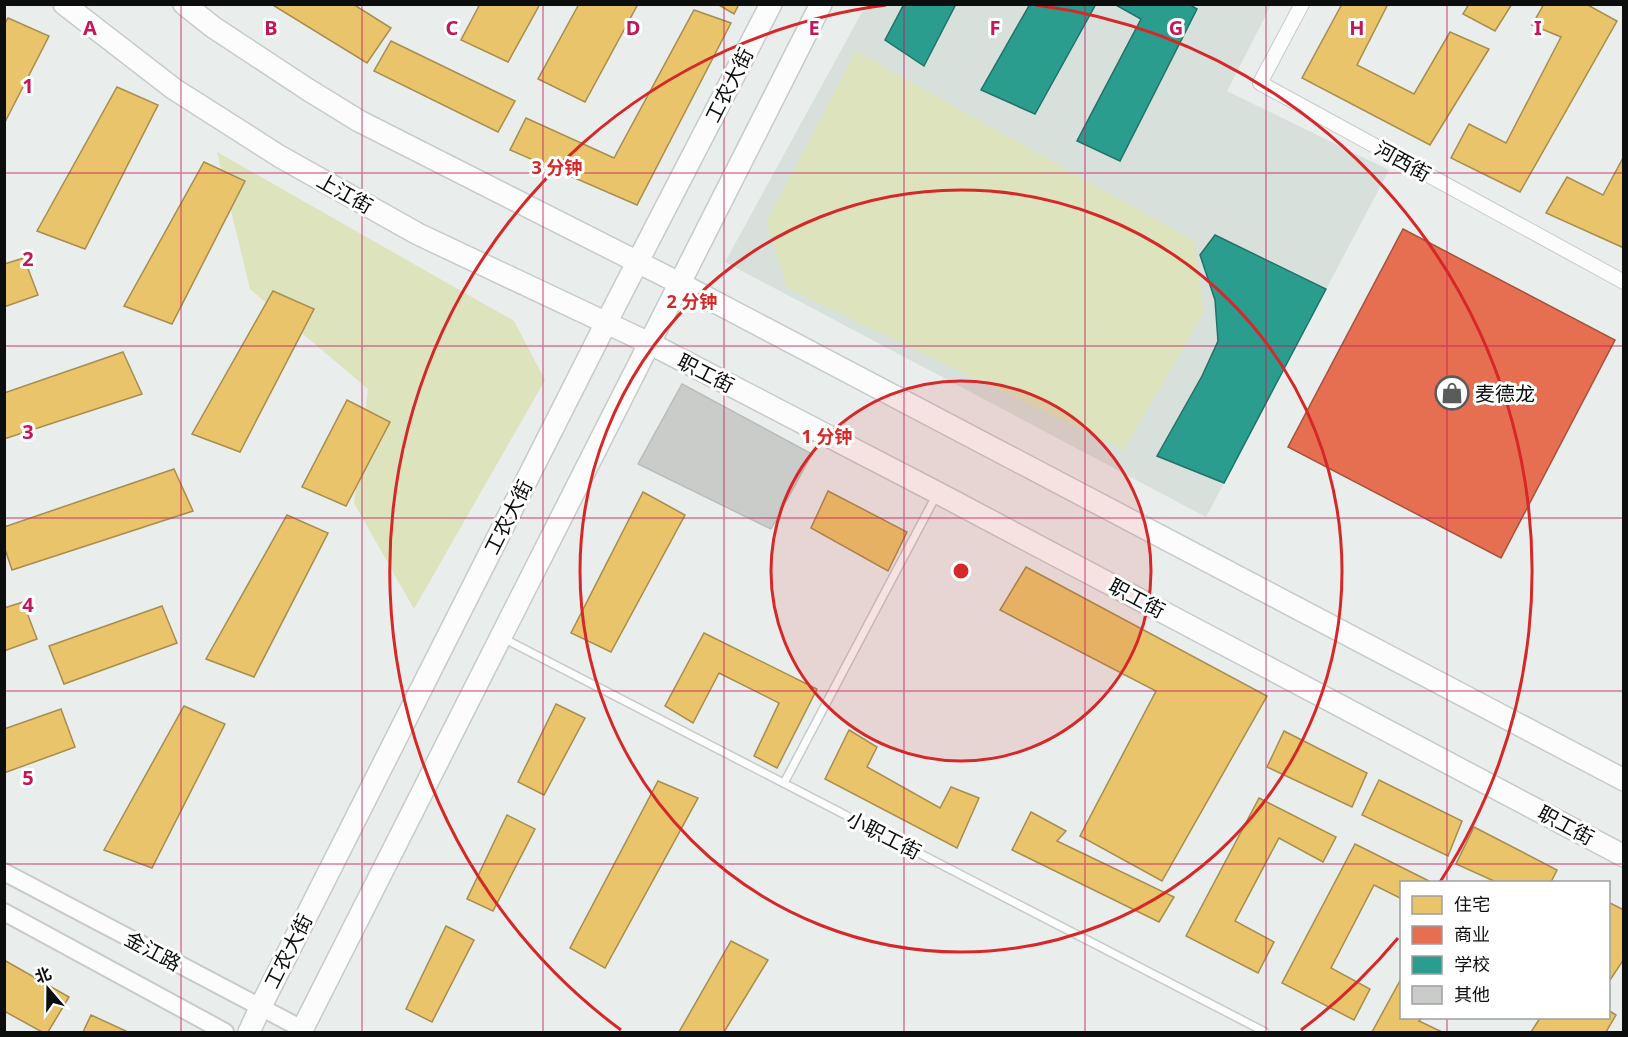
<svg xmlns="http://www.w3.org/2000/svg" width="1628" height="1037" font-family="'Noto Sans','Noto Sans SC',sans-serif">
	<style>
		.built { fill: #d7e0da }
		.green { fill: #dde3bc }
		.homes { fill: #e9c46a; stroke: #a78d4e; stroke-width: 1.5 }
		.shops { fill: #e76f51; stroke: #a5523d; stroke-width: 1.5 }
		.schools { fill: #2a9d8f; stroke: #217268; stroke-width: 1.5 }
		.building { fill: #c9ccc9; stroke: #babdbb; stroke-width: 1.5 }
		.lines { fill: none; stroke-linecap: round; stroke-linejoin: round }
		.service-casing { stroke: #c7cbc9; stroke-width: 10 }
		.minor-casing { stroke: #c7cbc9; stroke-width: 16 }
		.tertiary-casing { stroke: #c7cbc9; stroke-width: 20 }
		.primary-casing { stroke: #c7cbc9; stroke-width: 24 }
		.service { stroke: #fcfcfc; stroke-width: 7 }
		.minor { stroke: #fcfcfc; stroke-width: 14 }
		.tertiary { stroke: #fcfcfc; stroke-width: 16 }
		.primary { stroke: #fcfcfc; stroke-width: 21 }
		.grid { fill: none; stroke: #c2185b; stroke-width: 1.5; stroke-opacity: 0.55 }
		.ring { fill: none; stroke: #d62828; stroke-width: 3 }
		.labels { text-anchor: middle; dominant-baseline: central; stroke-width: 6; stroke-linejoin: round; paint-order: stroke }
		.street-label { font-size: 20px; fill: #0c0e0d; stroke: #fff }
		.poi-label { font-size: 20px; fill: #0c0e0d; stroke: #fff; text-anchor: start }
		.grid-label { font-size: 20px; text-anchor: middle; font-weight: bold; fill: #c2185b; stroke: #fff; stroke-width: 6; stroke-linejoin: round; paint-order: stroke }
		.centre { fill: #d62828; stroke: #fff; stroke-width: 3 }
		.ring-label { font-size: 18px; text-anchor: middle; font-weight: bold; fill: #d62828; stroke: #fff; stroke-width: 6; stroke-linejoin: round; paint-order: stroke }
	</style>
	<rect width="100%" height="100%" fill="#e9edeb"/>
	<polygon class="built" points="866,5 1271,5 1227,91 1389,170 1206,517 725,262"/>
	<g class="green">
		<polygon points="856,51 1194,241 1204,312 1124,450 787,288 766,222"/>
		<polygon points="217,152 514,321 545,380 414,609 354,503 368,389 250,289"/>
	</g>
	<g class="homes">
		<polygon points="271,4 353,4 391,28 367,63"/>
		<polygon points="480,4 540,4 508,62 461,40"/>
		<polygon points="579,4 638,4 585,102 538,79"/>
		<polygon points="717,4 739,4 734,14"/>
		<polygon points="1342,4 1388,4 1357,65 1414,94 1450,32 1489,49 1430,145 1302,78"/>
		<polygon points="1469,4 1512,4 1495,31 1463,14"/>
		<polygon points="1544,4 1586,4 1617,21 1520,192 1451,158 1469,124 1506,143 1561,37 1532,25"/>
		<polygon points="694,10 731,23 637,205 510,150 526,118 614,158"/>
		<polygon points="8,18 49,36 4,124 4,25"/>
		<polygon points="391,41 515,101 498,132 374,71"/>
		<polygon points="117,87 158,105 85,249 37,231"/>
		<polygon points="1624,156 1624,248 1546,213 1567,177 1603,195"/>
		<polygon points="204,162 245,181 172,324 124,306"/>
		<polygon points="24,258 38,295 4,307 4,264"/>
		<polygon points="273,291 314,309 240,452 192,434"/>
		<polygon points="123,352 142,394 4,439 4,393"/>
		<polygon points="347,400 390,422 346,506 302,487"/>
		<polygon points="174,469 193,511 12,570 4,546 4,527"/>
		<polygon points="828,491 907,532 888,571 811,528"/>
		<polygon points="643,492 685,515 611,652 571,633"/>
		<polygon points="287,515 328,533 254,677 206,659"/>
		<polygon points="1026,567 1267,696 1162,881 1080,836 1156,691 1000,610"/>
		<polygon points="23,602 37,639 4,651 4,608"/>
		<polygon points="162,606 177,643 64,684 49,646"/>
		<polygon points="704,633 817,689 777,768 754,756 779,703 719,673 693,723 665,706"/>
		<polygon points="556,704 585,718 544,795 518,782"/>
		<polygon points="184,706 225,724 152,868 104,850"/>
		<polygon points="61,709 75,747 4,773 4,729"/>
		<polygon points="849,730 877,747 867,767 940,808 951,787 979,798 957,848 825,779"/>
		<polygon points="1284,731 1367,773 1352,807 1267,767"/>
		<polygon points="1379,780 1462,821 1448,856 1362,815"/>
		<polygon points="658,781 698,798 605,968 570,948"/>
		<polygon points="1259,798 1336,837 1323,862 1279,838 1235,921 1274,942 1258,973 1186,936"/>
		<polygon points="1031,812 1066,831 1057,841 1174,897 1159,922 1012,850"/>
		<polygon points="507,815 535,829 493,911 467,899"/>
		<polygon points="1474,827 1557,870 1551,882 1496,882 1456,864"/>
		<polygon points="1355,844 1431,882 1402,882 1402,899 1374,885 1331,968 1370,989 1354,1020 1282,983"/>
		<polygon points="1608,902 1624,910 1624,959 1608,983"/>
		<polygon points="446,926 474,940 432,1022 406,1009"/>
		<polygon points="731,941 768,960 724,1032 679,1032"/>
		<polygon points="4,960 69,997 48,1032 42,1032 4,1011"/>
		<polygon points="1402,977 1402,1018 1421,1018 1419,1021 1442,1032 1372,1032"/>
		<polygon points="1608,1010 1616,1015 1606,1032 1531,1032 1540,1018 1608,1018"/>
		<polygon points="91,1015 128,1032 83,1032"/>
	</g>
	<polygon class="shops" points="1403,229 1615,340 1501,558 1288,447"/>
	<g class="schools">
		<polygon points="904,4 956,4 924,66 885,40"/>
		<polygon points="1030,4 1096,4 1035,114 981,90"/>
		<polygon points="1114,4 1189,4 1197,9 1120,161 1077,141 1141,19"/>
		<polygon points="1215,235 1326,289 1224,483 1157,456 1202,376 1218,341 1215,300 1200,255"/>
	</g>
	<polygon class="building" points="682,384 812,454 771,529 638,464"/>
	<g class="lines">
		<g class="service-casing">
			<g id="service">
				<polyline points="503,638 1265,1032"/>
				<polyline points="784,783 937,494"/>
			</g>
		</g>
		<g class="minor-casing">
			<polyline id="minor" points="1302,4 1260,83 1624,282"/>
		</g>
		<g class="tertiary-casing">
			<g id="tertiary">
				<polyline points="4,872 302,1029"/>
				<polyline points="4,912 225,1032"/>
			</g>
		</g>
		<g class="primary-casing">
			<g id="primary">
				<polyline points="64,4 174,89 279,156 418,234 649,343 938,493 1624,856"/>
				<polyline points="184,4 213,27 307,89 359,121 679,283 1624,780"/>
				<polyline points="249,1032 260,1008 606,323 771,4"/>
				<path d="M301,1032C475,690 646,346 821,4"/>
			</g>
		</g>
		<use href="#service" class="service"/>
		<use href="#minor" class="minor"/>
		<use href="#tertiary" class="tertiary"/>
		<use href="#primary" class="primary"/>
	</g>
	<path class="grid" d="M181,4V1032M362,4V1032M543,4V1032M724,4V1032M904,4V1032M1085,4V1032M1266,4V1032M1447,4V882M4,173H1624M4,346H1624M4,518H1624M4,691H1624M4,864H1624M1447,1018V1032"/>
	<circle cx="961" cy="571" r="190" fill="#d62828" fill-opacity=".12"/>
	<g class="ring">
		<circle cx="961" cy="571" r="190"/>
		<circle cx="961" cy="571" r="381"/>
		<path d="M1398 938A571 571 0 0 1 1301 1030M621 1030A571 571 0 0 1 886 5M1036 5A571 571 0 0 1 1440 882"/>
	</g>
	<defs>
		<g id="shop-ring" transform="scale(1.725)"><circle r="9.5" fill="#fff" stroke="#595c5b" stroke-width="1.5"/><path d="M-5-2.5h2.3a2.7 3.5 0 0 1 5.4 0H5L5.5 6h-11ZM-1.5-2.5h3a1.5 2.3 0 0 0-3 0Z" fill="#595c5b"/></g>
	</defs>
	<g fill-rule="evenodd">
		<use href="#shop-ring" x="1452" y="393"/>
	</g>
	<g class="labels">
		<g class="street-label">
			<text transform="translate(729 85) rotate(-63)">工农大街</text>
			<text transform="translate(1403 161) rotate(29)">河西街</text>
			<text transform="translate(345 193) rotate(29)">上江街</text>
			<text transform="translate(706 373) rotate(27)">职工街</text>
			<text transform="translate(508 517) rotate(-63)">工农大街</text>
			<text transform="translate(1137 598) rotate(28)">职工街</text>
			<text transform="translate(1566 825) rotate(28)">职工街</text>
			<text transform="translate(884 835) rotate(27)">小职工街</text>
			<text transform="translate(153 951) rotate(28)">金江路</text>
			<text transform="translate(288 951) rotate(-63)">工农大街</text>
		</g>
		<g class="poi-label">
			<text x="1475" y="393">麦德龙</text>
		</g>
	</g>
	<g class="grid-label">
		<text x="90" y="35">A</text>
		<text x="271" y="35">B</text>
		<text x="452" y="35">C</text>
		<text x="633" y="35">D</text>
		<text x="814" y="35">E</text>
		<text x="995" y="35">F</text>
		<text x="1176" y="35">G</text>
		<text x="1357" y="35">H</text>
		<text x="1538" y="35">I</text>
		<text x="28" y="93">1</text>
		<text x="28" y="266">2</text>
		<text x="28" y="439">3</text>
		<text x="28" y="612">4</text>
		<text x="28" y="785">5</text>
	</g>
	<circle cx="961" cy="571" r="9" class="centre"/>
	<g class="ring-label">
		<text x="557" y="174">3 分钟</text>
		<text x="692" y="308">2 分钟</text>
		<text x="827" y="443">1 分钟</text>
	</g>
	<rect width="1628" height="1037" fill="none" stroke="#0c0e0d" stroke-width="12"/>
	<rect x="1400" y="881" width="210" height="138" fill="#ffffff" stroke="#9e9f9e" stroke-width="1.5"/>
	<rect x="1412" y="896" width="30" height="18" fill="#e9c46a" stroke="#9e9f9e" stroke-width="1.5"/>
	<text x="1454" y="911" font-size="18" fill="#0c0e0d">住宅</text>
	<rect x="1412" y="926" width="30" height="18" fill="#e76f51" stroke="#9e9f9e" stroke-width="1.5"/>
	<text x="1454" y="941" font-size="18" fill="#0c0e0d">商业</text>
	<rect x="1412" y="956" width="30" height="18" fill="#2a9d8f" stroke="#9e9f9e" stroke-width="1.5"/>
	<text x="1454" y="971" font-size="18" fill="#0c0e0d">学校</text>
	<rect x="1412" y="986" width="30" height="18" fill="#c9ccc9" stroke="#9e9f9e" stroke-width="1.5"/>
	<text x="1454" y="1001" font-size="18" fill="#0c0e0d">其他</text>
	<g transform="translate(48 989) rotate(340)" stroke="#ffffff" stroke-width="4.5" paint-order="stroke">
	<path d="M0-4.5L10 22L0 15L-10 22Z" fill="#0c0e0d"/>
	<text y="-9" font-size="16" font-weight="bold" text-anchor="middle" fill="#0c0e0d">北</text>
	</g>
</svg>
